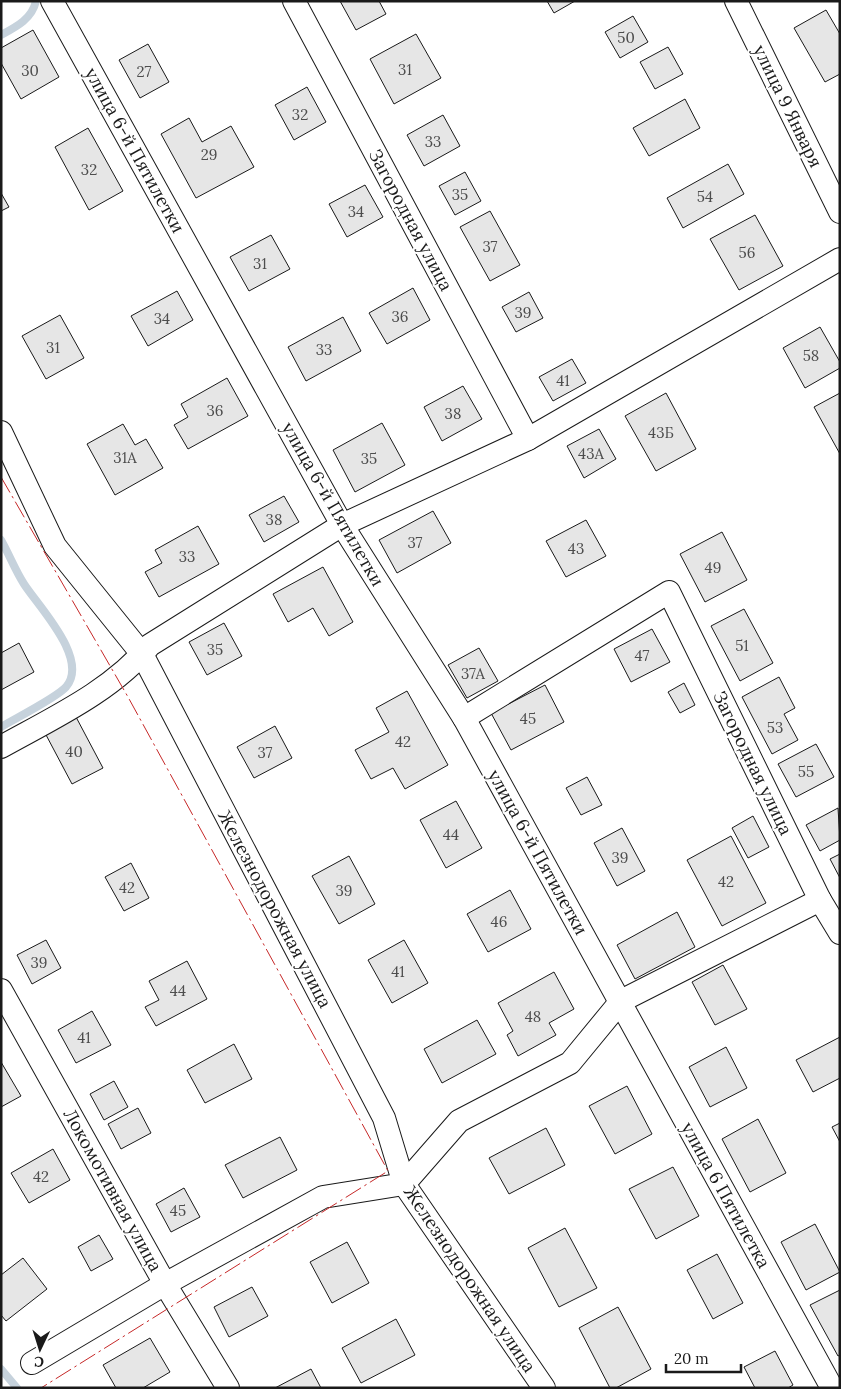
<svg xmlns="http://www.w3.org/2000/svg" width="841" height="1389" font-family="Lora,serif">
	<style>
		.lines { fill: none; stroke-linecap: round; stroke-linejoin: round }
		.stream { stroke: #c6d2dc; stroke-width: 8 }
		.building { fill: #e6e6e6; stroke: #1a1a1a }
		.street-casing { stroke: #1a1a1a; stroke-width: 24 }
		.street { stroke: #fff; stroke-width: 22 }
		.power { stroke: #c62828; stroke-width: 1; stroke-dasharray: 18 4 2.5 4; stroke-linecap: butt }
		.labels { text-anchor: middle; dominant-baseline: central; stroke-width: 4; stroke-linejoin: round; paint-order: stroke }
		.number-label { font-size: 15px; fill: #4d4d4d }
		.street-label { font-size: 18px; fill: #1a1a1a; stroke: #fff }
	</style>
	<rect width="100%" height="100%" fill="#fff"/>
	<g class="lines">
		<g class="stream">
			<path d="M1,35C16,27 32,19 36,1"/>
			<path d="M1,540C9,554 15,570 24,584C38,606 90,659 66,687C56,698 16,718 1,727"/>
			<polyline points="1,1369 17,1388"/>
		</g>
	</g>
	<g class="building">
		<polygon points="340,1 379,1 386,14 356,30"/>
		<polygon points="547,1 575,1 554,13"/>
		<polygon points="826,10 840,34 840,74 825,82 794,28"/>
		<polygon points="633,16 648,42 620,58 605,32"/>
		<polygon points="33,30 59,77 21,99 1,63 1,48"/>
		<polygon points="416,34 441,78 394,104 370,59"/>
		<polygon points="148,44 169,82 140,98 119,60"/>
		<polygon points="668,47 683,74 655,89 640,62"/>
		<polygon points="307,87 326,122 294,140 275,105"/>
		<polygon points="685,99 700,128 649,156 633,128"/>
		<polygon points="443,115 460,146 424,166 407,135"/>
		<polygon points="189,118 202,142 231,126 254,167 196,198 161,134"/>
		<polygon points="88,128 123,191 89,210 55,147"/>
		<polygon points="728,164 744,194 683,228 667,198"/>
		<polygon points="465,172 481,201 455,215 439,186"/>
		<polygon points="365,185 383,217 347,237 329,204"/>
		<polygon points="1,193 9,207 1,211"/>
		<polygon points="490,211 520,265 490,281 460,227"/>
		<polygon points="755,215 783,266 739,290 710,239"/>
		<polygon points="271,235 290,269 249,291 230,257"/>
		<polygon points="413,288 430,320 387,344 369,313"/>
		<polygon points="177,291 193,320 148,346 131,316"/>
		<polygon points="529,292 543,318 516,332 502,307"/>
		<polygon points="60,315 84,358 46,379 22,336"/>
		<polygon points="343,317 361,351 306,381 288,347"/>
		<polygon points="820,327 840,362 840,368 805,388 783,348"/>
		<polygon points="572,359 586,383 553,401 539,377"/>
		<polygon points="227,378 248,416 188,449 174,425 188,417 181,404"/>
		<polygon points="463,386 482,419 442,441 424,407"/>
		<polygon points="666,393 696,449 656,471 625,416"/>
		<polygon points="840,393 840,454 814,407"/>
		<polygon points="382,423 405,465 355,492 333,450"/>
		<polygon points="123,424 135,445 146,439 163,468 115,495 87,444"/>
		<polygon points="599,429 616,459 584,478 567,446"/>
		<polygon points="284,496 299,522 264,542 249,515"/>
		<polygon points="433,511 451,543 397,573 379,540"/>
		<polygon points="586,520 606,556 566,577 546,541"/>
		<polygon points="198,526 219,564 159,597 145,572 162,563 155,550"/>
		<polygon points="722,532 747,580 705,602 680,554"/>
		<polygon points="323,567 353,622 329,636 313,608 288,622 273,594"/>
		<polygon points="744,609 773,663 740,681 711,626"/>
		<polygon points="224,623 242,656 207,675 189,642"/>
		<polygon points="652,629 670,662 631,682 614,649"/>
		<polygon points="19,643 34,672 1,690 1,653"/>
		<polygon points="479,648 498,681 467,698 448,665"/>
		<polygon points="779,677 795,708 784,714 798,740 772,754 742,697"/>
		<polygon points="684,683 695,705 680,713 668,692"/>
		<polygon points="545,685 564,722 511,750 491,713"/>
		<polygon points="407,691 448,765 405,789 393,768 371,779 355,750 389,732 376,708"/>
		<polygon points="76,717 103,768 72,784 45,733"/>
		<polygon points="275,726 292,758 254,778 237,747"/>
		<polygon points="816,744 834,777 796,797 778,764"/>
		<polygon points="587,777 602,805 581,815 566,788"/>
		<polygon points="456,801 482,848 446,868 420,820"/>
		<polygon points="838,808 840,840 820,851 806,825"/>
		<polygon points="753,816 769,847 748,858 732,828"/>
		<polygon points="622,828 645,871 617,886 594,843"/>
		<polygon points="731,836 766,903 722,926 687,860"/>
		<polygon points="840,854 840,878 830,859"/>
		<polygon points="349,856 375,904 339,924 312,876"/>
		<polygon points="131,863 149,898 124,911 105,877"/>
		<polygon points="510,890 531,929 488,952 467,914"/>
		<polygon points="677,912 695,947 635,979 617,945"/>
		<polygon points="46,940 61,968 32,984 17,955"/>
		<polygon points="404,940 428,983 392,1003 368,960"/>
		<polygon points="187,961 207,999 156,1026 145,1007 159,1000 149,981"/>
		<polygon points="723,965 747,1009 715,1025 692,982"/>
		<polygon points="554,972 574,1009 549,1023 556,1035 518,1056 507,1035 513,1031 498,1003"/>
		<polygon points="92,1011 111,1045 76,1063 58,1030"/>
		<polygon points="477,1020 496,1054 442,1083 424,1049"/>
		<polygon points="840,1037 840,1078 813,1092 796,1060"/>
		<polygon points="234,1044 252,1079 205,1103 187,1070"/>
		<polygon points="726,1047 747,1088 710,1107 689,1067"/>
		<polygon points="1,1062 21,1096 1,1107"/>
		<polygon points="114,1081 128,1107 104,1120 90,1094"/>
		<polygon points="627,1086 652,1134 615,1154 589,1106"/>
		<polygon points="138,1108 151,1133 121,1149 108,1124"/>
		<polygon points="758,1119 786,1173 750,1192 722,1139"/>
		<polygon points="840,1123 840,1142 832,1127"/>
		<polygon points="546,1128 565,1165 509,1194 489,1158"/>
		<polygon points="280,1137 297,1170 243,1198 225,1165"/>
		<polygon points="53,1149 70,1180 29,1203 11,1173"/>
		<polygon points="673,1167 699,1216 656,1239 629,1189"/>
		<polygon points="184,1188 200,1217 171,1232 156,1204"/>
		<polygon points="815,1224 840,1272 806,1290 781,1242"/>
		<polygon points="565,1228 597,1288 559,1307 528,1248"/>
		<polygon points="99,1235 113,1259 91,1271 78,1247"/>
		<polygon points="347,1242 369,1283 332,1303 310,1262"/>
		<polygon points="717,1254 743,1303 713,1319 687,1270"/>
		<polygon points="23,1258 47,1289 6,1321 1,1315 1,1275"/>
		<polygon points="252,1287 268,1316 229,1337 214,1307"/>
		<polygon points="840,1290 840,1355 838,1356 810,1305"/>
		<polygon points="618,1307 651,1369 616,1388 610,1388 579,1328"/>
		<polygon points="396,1319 415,1355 361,1383 342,1348"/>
		<polygon points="150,1338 170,1372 143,1388 116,1388 103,1365"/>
		<polygon points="775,1351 793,1385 788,1388 755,1388 744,1367"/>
		<polygon points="311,1369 321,1388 275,1388"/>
	</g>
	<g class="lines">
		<g class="street-casing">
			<g id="street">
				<polyline points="52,1 342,525 464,718 832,1388"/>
				<polyline points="294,1 528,439"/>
				<polyline points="736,1 840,212"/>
				<polyline points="1,432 55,546 142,654 384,1118 404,1184 544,1388"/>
				<polyline points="464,718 669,592 820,900 840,933"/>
				<path d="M1,747C53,718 112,691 150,645L342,525L528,439L840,259"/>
				<polyline points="1,990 165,1284 228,1388"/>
				<polyline points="32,1363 165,1284 323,1197 404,1184 459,1121 570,1063 621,1001 820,900"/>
			</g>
		</g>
		<use href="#street" class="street"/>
		<polyline class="power" points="1,477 128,697 388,1171 41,1388"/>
	</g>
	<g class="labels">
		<g class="number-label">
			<text x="626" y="37">50</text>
			<text x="405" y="69">31</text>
			<text x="30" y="70">30</text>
			<text x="144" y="71">27</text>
			<text x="300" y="114">32</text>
			<text x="433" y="141">33</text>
			<text x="209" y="154">29</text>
			<text x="89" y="169">32</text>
			<text x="460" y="194">35</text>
			<text x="705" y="196">54</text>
			<text x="356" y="211">34</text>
			<text x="490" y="246">37</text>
			<text x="747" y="252">56</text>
			<text x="260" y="263">31</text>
			<text x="523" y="312">39</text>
			<text x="400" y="316">36</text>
			<text x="162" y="318">34</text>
			<text x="53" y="347">31</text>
			<text x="324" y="349">33</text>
			<text x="811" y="355">58</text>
			<text x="563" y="380">41</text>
			<text x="215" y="410">36</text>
			<text x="453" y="413">38</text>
			<text x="661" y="432">43Б</text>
			<text x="591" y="453">43А</text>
			<text x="125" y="457">31А</text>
			<text x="369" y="458">35</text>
			<text x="274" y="519">38</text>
			<text x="415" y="542">37</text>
			<text x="576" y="548">43</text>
			<text x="187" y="556">33</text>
			<text x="713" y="567">49</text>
			<text x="742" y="645">51</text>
			<text x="215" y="649">35</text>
			<text x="642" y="655">47</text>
			<text x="473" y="673">37А</text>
			<text x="528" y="718">45</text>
			<text x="775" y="727">53</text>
			<text x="403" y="741">42</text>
			<text x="74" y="751">40</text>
			<text x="265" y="752">37</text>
			<text x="806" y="771">55</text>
			<text x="451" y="834">44</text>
			<text x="620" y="857">39</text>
			<text x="726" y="881">42</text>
			<text x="127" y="887">42</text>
			<text x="344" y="890">39</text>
			<text x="499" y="921">46</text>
			<text x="39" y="962">39</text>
			<text x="398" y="971">41</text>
			<text x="178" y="990">44</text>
			<text x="533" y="1016">48</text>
			<text x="84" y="1037">41</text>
			<text x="41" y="1176">42</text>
			<text x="178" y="1210">45</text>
		</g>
		<g class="street-label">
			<text transform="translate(788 106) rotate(64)">улица 9 Января</text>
			<text transform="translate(135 150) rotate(61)">улица 6-й Пятилетки</text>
			<text transform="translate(411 220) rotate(62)">Загородная улица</text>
			<text transform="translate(333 504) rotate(60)">улица 6-й Пятилетки</text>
			<text transform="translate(753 763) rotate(64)">Загородная улица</text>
			<text transform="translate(538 852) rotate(61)">улица 6-й Пятилетки</text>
			<text transform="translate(275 909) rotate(62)">Железнодорожная улица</text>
			<text transform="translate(113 1190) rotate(61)">Локомотивная улица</text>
			<text transform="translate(726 1195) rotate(61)">улица 6 Пятилетка</text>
			<text transform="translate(470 1279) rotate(56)">Железнодорожная улица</text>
		</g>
	</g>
	<rect width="841" height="1389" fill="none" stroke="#1a1a1a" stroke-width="5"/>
	<g transform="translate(40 1349) rotate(184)" stroke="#ffffff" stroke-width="4" paint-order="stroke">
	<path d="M0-4L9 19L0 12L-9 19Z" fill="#1a1a1a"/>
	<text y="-8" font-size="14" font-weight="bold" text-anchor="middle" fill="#1a1a1a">С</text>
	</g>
	<path d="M666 1364v8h75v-8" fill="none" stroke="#1a1a1a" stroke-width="2.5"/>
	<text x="674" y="1364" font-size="15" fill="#1a1a1a" stroke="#ffffff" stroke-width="4" paint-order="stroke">20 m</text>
</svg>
